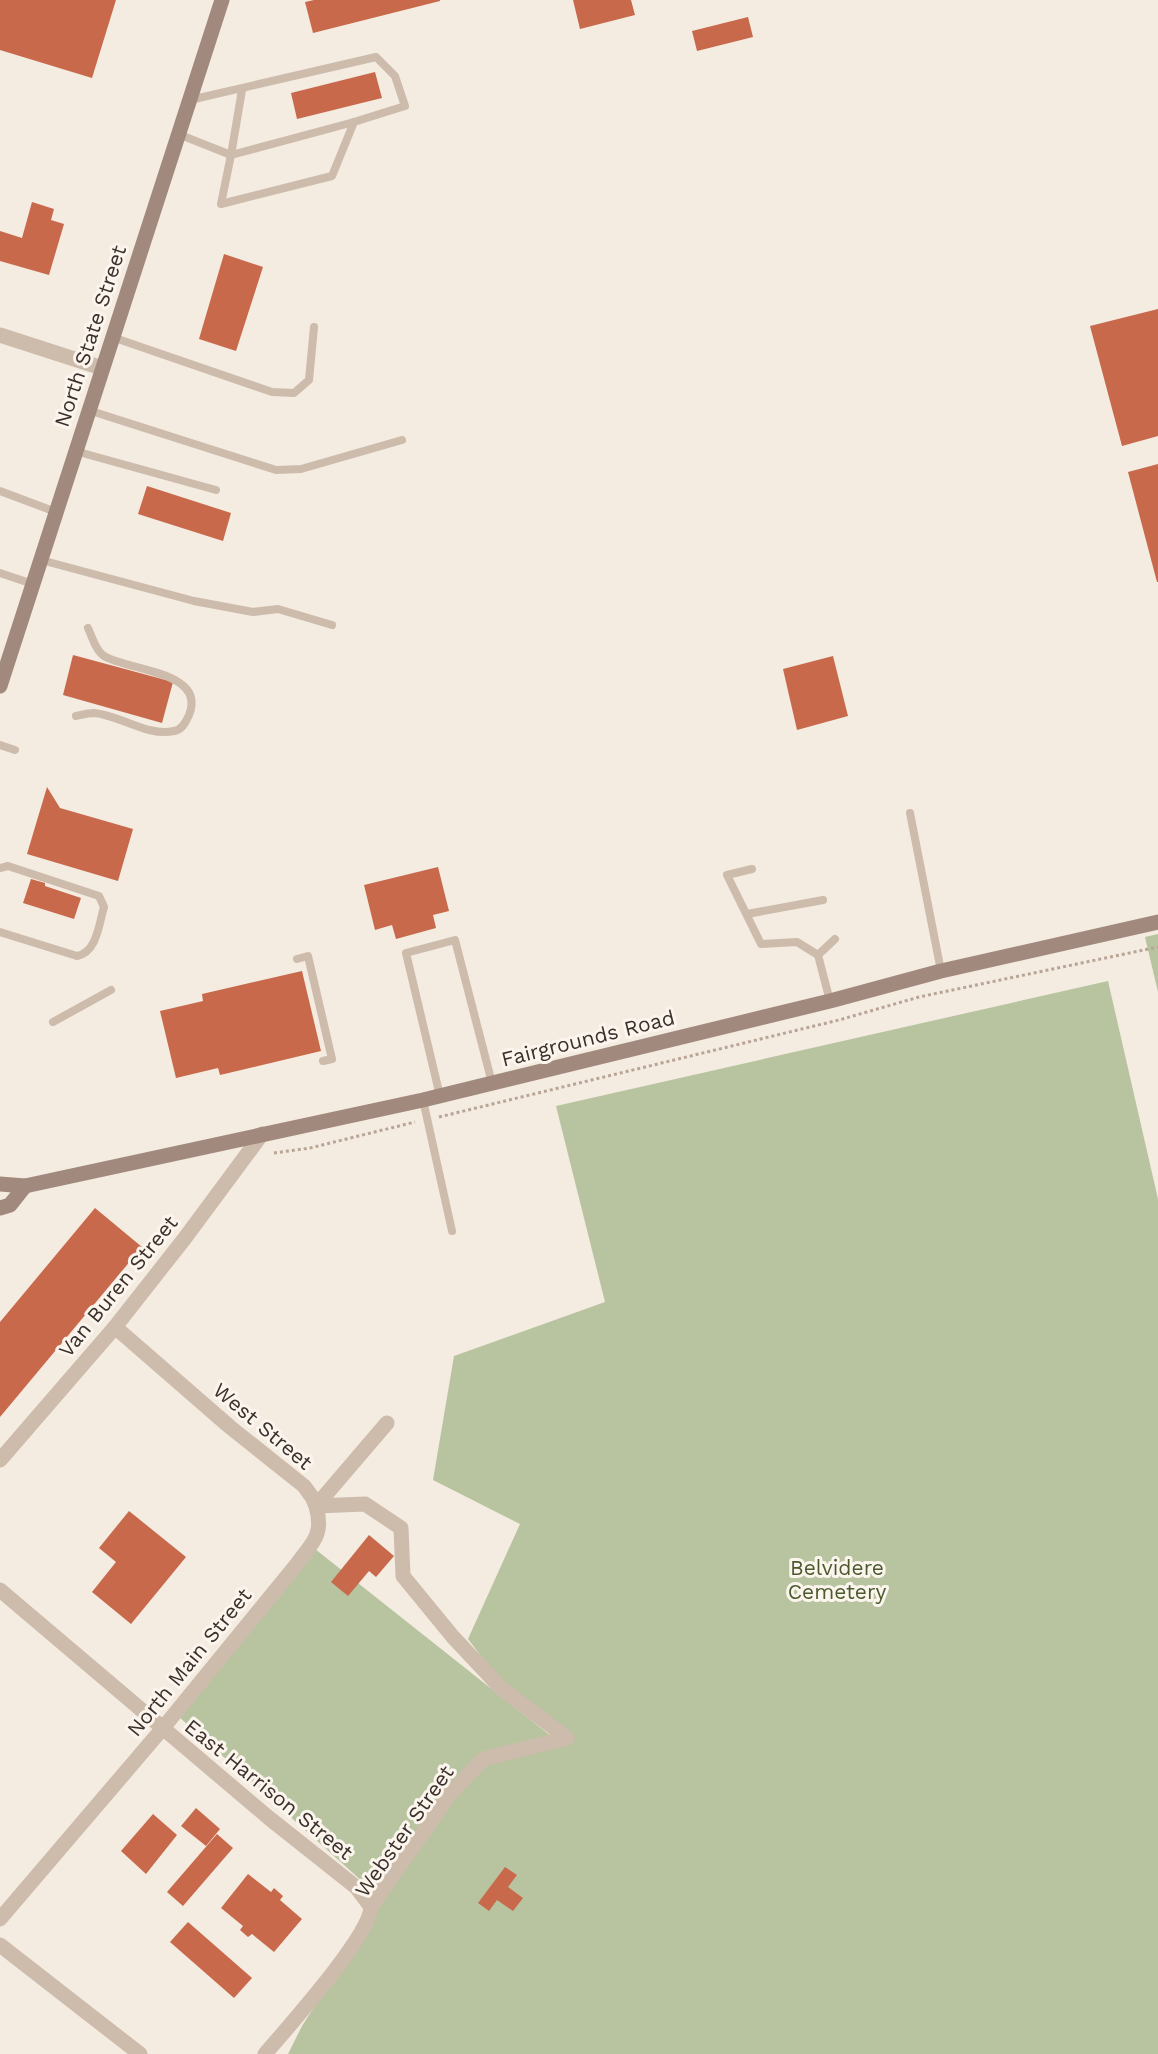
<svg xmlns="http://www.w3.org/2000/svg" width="1158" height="2054" font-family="'Work Sans',sans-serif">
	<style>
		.green { fill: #b8c4a0 }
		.building { fill: #c8694b }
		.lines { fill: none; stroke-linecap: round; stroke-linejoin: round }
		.path { stroke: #b9a596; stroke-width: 3; stroke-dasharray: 3 3; stroke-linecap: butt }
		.service { stroke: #cdbbac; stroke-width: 8 }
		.minor { stroke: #cdbbac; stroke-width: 15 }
		.secondary { stroke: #a18a7d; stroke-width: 15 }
		.labels { text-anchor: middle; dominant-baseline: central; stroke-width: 6; stroke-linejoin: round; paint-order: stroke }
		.street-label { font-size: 21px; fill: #3b302b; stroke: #fbf5ee }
		.park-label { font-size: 21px; fill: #4a5a2e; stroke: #fbf5ee }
	</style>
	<rect width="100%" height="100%" fill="#f4ebe1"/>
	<g class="green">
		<polygon points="1158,934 1158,992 1145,937"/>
		<polygon points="1108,981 1158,1199 1158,2054 288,2054 302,2026 383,1900 178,1716 315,1549 556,1740 487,1664 468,1639 520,1524 433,1480 454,1356 605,1302 556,1106"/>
	</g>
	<g class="building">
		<polygon points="0,0 116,0 92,78 0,50"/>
		<polygon points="314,0 440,0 440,1 313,33 305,2"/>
		<polygon points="573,0 631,0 635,15 580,29"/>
		<polygon points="748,17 753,37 697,51 692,31"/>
		<polygon points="375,72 382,98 297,119 291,93"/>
		<polygon points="32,202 54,209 51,220 64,224 49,275 0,261 0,231 22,238"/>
		<polygon points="224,254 263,267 236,351 199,339"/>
		<polygon points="1158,309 1158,436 1122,446 1090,326"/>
		<polygon points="1158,464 1158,582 1157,582 1128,472"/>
		<polygon points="147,486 231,513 223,541 138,514"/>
		<polygon points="73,655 173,682 162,723 63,695"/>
		<polygon points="833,656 848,716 797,730 783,669"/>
		<polygon points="47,787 60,808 133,829 118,881 27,854"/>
		<polygon points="438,867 449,911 433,915 436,928 396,939 392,925 375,930 364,885"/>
		<polygon points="31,879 45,883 45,886 81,898 74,919 23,903"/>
		<polygon points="302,971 321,1051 220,1075 218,1068 176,1078 160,1011 203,1001 202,994"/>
		<polygon points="95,1208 142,1247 0,1417 0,1322"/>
		<polygon points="129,1511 186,1557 131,1624 92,1592 116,1562 99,1548"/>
		<polygon points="369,1535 394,1556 376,1577 369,1571 348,1596 331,1582"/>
		<polygon points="196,1808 220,1829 206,1846 181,1826"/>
		<polygon points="153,1814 177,1835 146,1874 121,1851"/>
		<polygon points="217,1834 233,1848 183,1906 167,1892"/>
		<polygon points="505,1867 517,1875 508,1887 523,1898 513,1911 497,1900 489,1911 478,1903"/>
		<polygon points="248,1874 271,1892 274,1888 283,1896 280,1900 302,1919 274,1952 252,1934 248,1937 240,1930 243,1926 221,1908"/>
		<polygon points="188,1922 252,1978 234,1998 170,1942"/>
	</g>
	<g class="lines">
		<g class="path">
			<polyline points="439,1117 839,1020 919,997 1158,947"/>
			<polyline points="274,1153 310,1148 415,1122"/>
		</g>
		<g class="service">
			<polyline points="242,90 231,155 221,204 332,176 354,122"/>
			<polyline points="178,134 231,155 354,122 405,106 395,76 376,57 190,100"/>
			<polyline points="112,337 272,392 294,393 309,380 314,327"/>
			<polyline points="88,410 276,470 301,469 402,440"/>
			<polyline points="75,451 216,490"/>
			<polyline points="0,491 56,512"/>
			<polyline points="41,560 194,601 253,612 278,609 332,625"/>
			<polyline points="0,573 33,584"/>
			<path d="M76,716C81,715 88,713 94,713C120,715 147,737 174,731C182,730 186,722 189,715C207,671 129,671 104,656C96,651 92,637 88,628"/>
			<polyline points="0,745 15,750"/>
			<polyline points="910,813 941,971"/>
			<path d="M0,868L8,866L99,896L104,907C99,924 97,952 77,956L0,932"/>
			<polyline points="752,869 727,875 761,944 797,942 818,955"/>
			<polyline points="747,914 823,900"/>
			<polyline points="297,959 308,956 332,1059 323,1061"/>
			<polyline points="830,1001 818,955 835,939"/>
			<polyline points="53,1022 111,990"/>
			<polyline points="440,1096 406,953 455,940 492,1083"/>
			<polyline points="423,1100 452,1231"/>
		</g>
		<g class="minor">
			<polyline points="0,335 102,368"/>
			<polyline points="115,1327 230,1427 304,1486 312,1497 316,1506 365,1504 401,1528 403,1576 453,1637 501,1688 567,1738"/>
			<polyline points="0,1460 115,1327 185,1238 262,1134"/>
			<polyline points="0,1590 269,1818 356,1887 371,1907"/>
			<path d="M0,1919L163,1728L297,1564C313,1542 324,1535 316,1506L387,1423"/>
			<polyline points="0,1945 140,2054"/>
			<path d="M265,2054C288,2027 370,1936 371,1907L450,1794L483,1759L567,1738"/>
		</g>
		<g class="secondary">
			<polyline points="0,686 222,0"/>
			<polyline points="0,1184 25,1186 423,1100 830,1001 941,971 1158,922"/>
			<polyline points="0,1208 10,1205 25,1186"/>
		</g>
	</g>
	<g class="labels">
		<g class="street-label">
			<text transform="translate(90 336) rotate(-72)">North State Street</text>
			<text transform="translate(588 1038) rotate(-14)">Fairgrounds Road</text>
			<text transform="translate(118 1286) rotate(-51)">Van Buren Street</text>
			<text transform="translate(263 1426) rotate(40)">West Street</text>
			<text transform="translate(189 1662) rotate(-51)">North Main Street</text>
			<text transform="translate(269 1789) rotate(39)">East Harrison Street</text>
			<text transform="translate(404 1831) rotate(-55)">Webster Street</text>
		</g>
		<g class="park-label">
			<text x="837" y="1567">Belvidere<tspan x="837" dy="24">Cemetery</tspan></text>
		</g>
	</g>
</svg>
